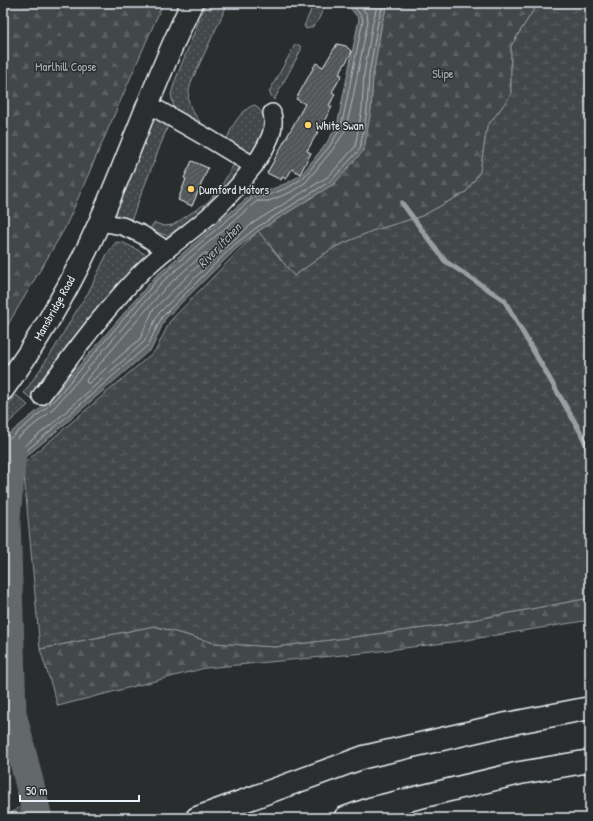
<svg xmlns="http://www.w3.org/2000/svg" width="593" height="821" font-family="'Patrick Hand',sans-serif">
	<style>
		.grass { fill: url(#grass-dots); stroke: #959ca0 }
		.forest { fill: url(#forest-firs); stroke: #959ca0 }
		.wetland { fill: url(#wetland-marsh); stroke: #959ca0 }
		.water { fill: #63686b; stroke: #989fa3 }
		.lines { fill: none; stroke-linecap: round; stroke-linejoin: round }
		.shore { stroke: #b3bac0; stroke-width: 1 }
		.stream { stroke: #989fa3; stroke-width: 5 }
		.river { stroke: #63686b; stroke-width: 29 }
		.building { fill: url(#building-hatch); stroke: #e8f1f8 }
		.minor-casing { stroke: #e8f1f8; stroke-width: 20 }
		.major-casing { stroke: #e8f1f8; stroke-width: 24 }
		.highway-casing { stroke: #e8f1f8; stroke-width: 25 }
		.minor { stroke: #2a2d2e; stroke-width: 17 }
		.major { stroke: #2a2d2e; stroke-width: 21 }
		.highway { stroke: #2a2d2e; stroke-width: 22 }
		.poi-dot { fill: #ffd166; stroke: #2a2d2e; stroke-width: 1.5 }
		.labels { text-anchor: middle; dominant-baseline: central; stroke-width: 3; stroke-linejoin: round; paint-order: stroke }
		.park-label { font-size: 12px; fill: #aeb5ba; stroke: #2a2d2e }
		.poi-label { font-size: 12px; fill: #e8f1f8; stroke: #2a2d2e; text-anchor: start }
		.street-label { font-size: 12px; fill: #e8f1f8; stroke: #2a2d2e }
		.water-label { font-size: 13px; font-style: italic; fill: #acb3b9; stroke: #2a2d2e }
	</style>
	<defs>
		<pattern id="grass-dots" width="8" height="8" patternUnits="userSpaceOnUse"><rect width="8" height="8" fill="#424648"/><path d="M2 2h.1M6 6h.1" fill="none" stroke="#5d6163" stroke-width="1.8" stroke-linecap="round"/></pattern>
		<pattern id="forest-firs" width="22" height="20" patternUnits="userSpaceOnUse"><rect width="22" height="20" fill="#424648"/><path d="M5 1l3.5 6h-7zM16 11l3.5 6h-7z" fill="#5d6163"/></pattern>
		<pattern id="wetland-marsh" width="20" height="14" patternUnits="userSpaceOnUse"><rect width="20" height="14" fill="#424648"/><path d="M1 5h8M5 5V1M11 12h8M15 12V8" fill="none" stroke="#5d6163"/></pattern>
		<pattern id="building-hatch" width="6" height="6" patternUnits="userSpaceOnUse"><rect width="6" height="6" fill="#535759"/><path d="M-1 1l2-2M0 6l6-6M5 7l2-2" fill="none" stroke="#6c7072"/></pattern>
	</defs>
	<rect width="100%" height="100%" fill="#2a2d2e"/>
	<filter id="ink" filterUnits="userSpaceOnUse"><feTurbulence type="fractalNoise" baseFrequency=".025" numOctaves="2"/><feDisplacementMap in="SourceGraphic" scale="8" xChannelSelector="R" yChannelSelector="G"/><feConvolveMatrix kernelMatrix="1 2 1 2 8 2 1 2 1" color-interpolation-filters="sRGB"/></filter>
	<g filter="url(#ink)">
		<g class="grass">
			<path d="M206,3H228L192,80C184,104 190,107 203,126L180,114L174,109L171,94L175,81Z"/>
			<path d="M314,3H326C321,12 318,28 306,29L304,26Z"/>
			<polygon points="295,45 299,45 301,47 301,50 274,100 269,92"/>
			<path d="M255,105C274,122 261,139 252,158L232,145L227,139C231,127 242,108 255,105Z"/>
			<polygon points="154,117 158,117 169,123 130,223 115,217 115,213"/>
			<polygon points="234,164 244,171 230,190 172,237 150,230 152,225 155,223 164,226 173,225 208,202 222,185"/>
			<polygon points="116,242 124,243 151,257 33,400 24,393 54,349 78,308 88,293 107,254"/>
			<polygon points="16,395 28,405 3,428 3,412"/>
		</g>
		<g class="forest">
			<polygon points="3,3 163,3 65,228 3,333"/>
			<polygon points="388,3 538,3 511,46 511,95 487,127 480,172 466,192 422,216 372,231 333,248 294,276 258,231 335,183 371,110 373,76 382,22"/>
			<polygon points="590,598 590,620 460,641 364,653 205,668 58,706 40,649 154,626 215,643 275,647 439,626"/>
			<polygon points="25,804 28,818 3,818"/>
		</g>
		<polygon class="wetland" points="538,3 590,3 590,598 439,626 275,647 215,643 154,626 40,649 23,464 156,350 170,321 258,231 294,276 333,248 372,231 422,216 466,192 480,172 487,127 511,95 511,46"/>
		<polygon class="water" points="346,3 388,3 382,22 373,76 371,110 364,150 335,183 258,231 236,249 165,319 152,348 58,430 3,475 3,439 43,406 54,395 155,277 254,192 265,192 287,183 301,175 326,144 337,126 359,19"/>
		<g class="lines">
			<g class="shore">
				<polygon points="205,253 208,254 208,256 153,310 140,339 89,383 87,383 86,380 165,288"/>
				<polyline points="3,442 7,441 45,409 57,397 157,280 255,196 267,196 289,187 303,178 329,147 341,128 363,20 362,17 351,3"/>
				<polyline points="3,447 10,444 49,413 60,401 161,283 257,201 269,201 291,192 306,182 333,149 345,131 352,102 368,21 367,14 357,3"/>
				<polyline points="3,463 52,424 144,342 159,313 230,243 253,223 329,176 355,147 362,109 364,74 373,21 378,3"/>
				<polyline points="3,470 55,427 148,345 162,317 233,246 256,228 332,180 360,149 367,110 369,75 378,21 384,3"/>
			</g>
			<polyline class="stream" points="402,203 445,261 504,300 580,431 590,454"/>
			<polyline class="river" points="12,453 6,518 12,713 38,818"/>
		</g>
		<g class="building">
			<polygon points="337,44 346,46 352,52 339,74 342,75 332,92 335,94 329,106 332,107 307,151 311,153 300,174 292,169 286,179 282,177 281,180 267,173 305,104 296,99 316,63 323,67"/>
			<polygon points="192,161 208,168 192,206 178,200 186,179 184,178"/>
		</g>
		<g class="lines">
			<g class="minor-casing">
				<g id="minor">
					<polyline points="148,104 211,140 254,166"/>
					<polyline points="100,222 122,226 141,234 166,250"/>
					<path d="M41,396C71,357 100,316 134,280C156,255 185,237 210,215C229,197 247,177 261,155C269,141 276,129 272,113"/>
				</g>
			</g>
			<g class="major-casing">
				<path id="major" d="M3,390C41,337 74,280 100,221C132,149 157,74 192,3"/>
			</g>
			<g class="highway-casing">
				<g id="highway">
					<polyline points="197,818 364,757 507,724 590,708"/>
					<polyline points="345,818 370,809 520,773 590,761"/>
				</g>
			</g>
			<use href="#minor" class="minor"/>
			<use href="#major" class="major"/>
			<use href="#highway" class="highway"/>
		</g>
	</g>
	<g class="poi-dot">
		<circle cx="308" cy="125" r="4"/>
		<circle cx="191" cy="189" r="4"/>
	</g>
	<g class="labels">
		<g class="park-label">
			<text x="66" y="66">Marlhill Copse</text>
			<text x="443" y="73">Slipe</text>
		</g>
		<g class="poi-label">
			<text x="316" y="125">White Swan</text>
			<text x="199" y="189">Dumford Motors</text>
		</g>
		<g class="street-label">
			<text transform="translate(54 308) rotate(-61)">Mansbridge Road</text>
		</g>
		<g class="water-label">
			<text transform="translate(219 245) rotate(-46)">River Itchen</text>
		</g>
	</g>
	<rect width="593" height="821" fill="none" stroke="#2a2d2e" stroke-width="16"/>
	<rect x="8" y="8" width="577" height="805" fill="none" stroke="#e8f1f8" stroke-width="1.5" filter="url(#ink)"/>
	<path d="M20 795v6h119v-6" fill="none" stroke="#e8f1f8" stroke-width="2"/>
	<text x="26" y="795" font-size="12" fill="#e8f1f8" stroke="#2a2d2e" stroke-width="3" paint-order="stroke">50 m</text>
</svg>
